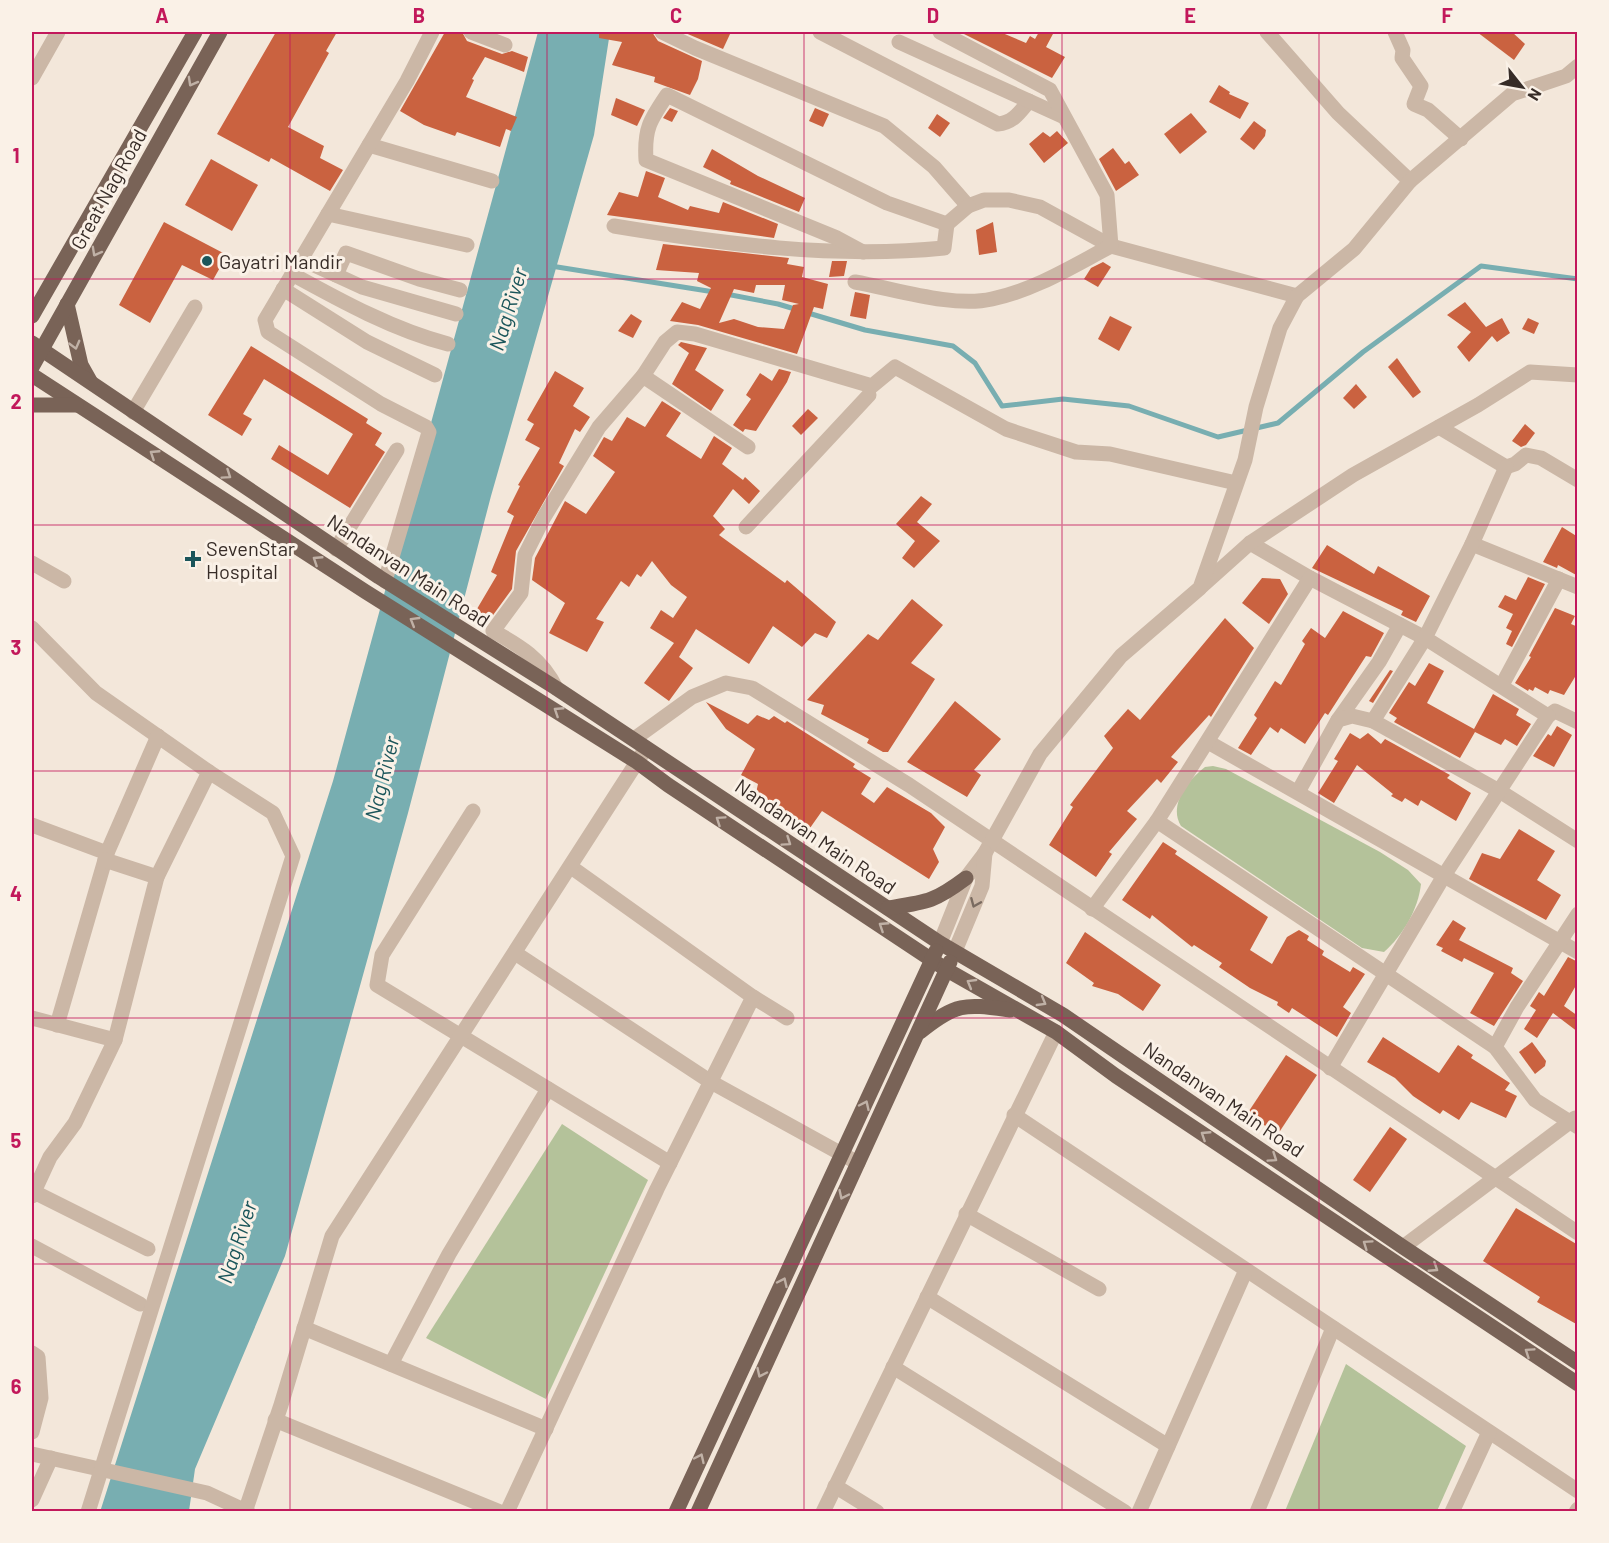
<svg xmlns="http://www.w3.org/2000/svg" width="1609" height="1543" font-family="Barlow,sans-serif">
	<style>
		.green { fill: #b4c29a }
		.water { fill: #78aeb1 }
		.lines { fill: none; stroke-linecap: round; stroke-linejoin: round }
		.stream { stroke: #78aeb1; stroke-width: 5 }
		.building { fill: #ca6240; fill-rule: evenodd }
		.minor { stroke: #cbb7a6; stroke-width: 15 }
		.major { stroke: #796357; stroke-width: 15 }
		.oneway { stroke: #c0b1a6 }
		.oneway2 { stroke: #7a6b60 }
		.grid { fill: none; stroke: #c2185b; stroke-width: 1.5; stroke-opacity: 0.55 }
		.poi-dot { fill: #1b555a; stroke: #faf1e7; stroke-width: 2 }
		.labels { text-anchor: middle; dominant-baseline: central; stroke-width: 6; stroke-linejoin: round; paint-order: stroke }
		.street-label { font-size: 20px; fill: #372c27; stroke: #faf1e7 }
		.poi-label { font-size: 20px; fill: #372c27; stroke: #faf1e7; text-anchor: start }
		.water-label { font-size: 21px; font-style: italic; fill: #1b555a; stroke: #faf1e7 }
		.neatline { fill: none; stroke: #c2185b; stroke-width: 2 }
		.grid-label { font-size: 20px; text-anchor: middle; font-weight: bold; fill: #c2185b }
	</style>
	<rect width="100%" height="100%" fill="#f3e7da"/>
	<g class="green">
		<path d="M1213,766L1226,769L1380,852L1408,870L1421,884C1418,910 1403,935 1384,952L1362,948L1181,826C1168,805 1188,780 1205,767Z"/>
		<polygon points="562,1124 648,1180 546,1399 426,1338"/>
		<polygon points="1346,1364 1466,1446 1437,1511 1285,1511"/>
	</g>
	<polygon class="water" points="538,32 610,32 594,135 491,496 408,813 285,1256 195,1469 189,1511 100,1512 333,781"/>
	<g class="lines">
		<g class="stream">
			<polyline points="551,266 714,292"/>
			<polyline points="726,294 778,304 865,330 953,346 975,363 1002,406 1063,399 1129,406 1218,437 1278,423 1363,352 1481,266 1578,279"/>
		</g>
	</g>
	<g class="building">
		<polygon points="276,32 337,32 326,51 329,53 288,127 324,146 320,158 343,170 330,191 271,158 269,162 217,134"/>
		<polygon points="445,32 462,32 467,41 502,54 512,51 528,57 524,72 485,57 472,79 474,80 466,97 517,117 511,131 506,129 500,147 457,132 455,136 424,125 400,111"/>
		<polygon points="599,32 652,32 658,41 702,61 698,79 690,95 654,82 655,77 612,65 622,42 599,38"/>
		<polygon points="683,32 731,32 723,49"/>
		<polygon points="960,32 1000,32 1026,43 1030,36 1035,39 1039,32 1054,32 1046,47 1065,57 1052,78"/>
		<polygon points="1477,32 1512,32 1525,44 1514,60"/>
		<polygon points="1219,85 1230,92 1229,94 1249,103 1240,119 1209,102"/>
		<polygon points="616,98 645,110 637,126 611,115"/>
		<polygon points="670,108 678,111 672,122 663,118"/>
		<polygon points="815,108 829,114 823,127 809,121"/>
		<polygon points="1191,113 1207,132 1180,154 1164,134"/>
		<polygon points="937,114 950,123 940,137 928,128"/>
		<polygon points="1254,121 1266,130 1265,136 1254,150 1240,139"/>
		<polygon points="1057,131 1068,143 1044,163 1029,144 1043,132 1050,137"/>
		<polygon points="1113,148 1125,164 1129,161 1139,175 1116,191 1099,159"/>
		<polygon points="712,149 758,176 805,198 799,212 730,184 731,181 703,167"/>
		<polygon points="211,159 258,185 232,231 185,205"/>
		<polygon points="646,171 665,178 658,197 688,210 690,206 719,213 723,202 778,224 774,238 607,215 619,192 638,197"/>
		<polygon points="164,222 227,255 213,280 182,265 150,323 119,305"/>
		<polygon points="993,222 997,252 979,255 976,230"/>
		<path d="M663,244L789,258L787,264L804,267L802,277L828,284L823,309L814,307L797,354L698,325L670,321L682,302L700,309L711,288L697,281L699,273L656,270ZM756,285H785L782,300L799,304L793,305L784,329L758,327L734,319L719,323L734,289L754,293Z"/>
		<polygon points="832,261 847,261 844,276 829,277"/>
		<polygon points="1103,262 1111,267 1098,287 1084,279 1091,268"/>
		<polygon points="855,292 870,295 866,319 850,316"/>
		<polygon points="1465,302 1486,327 1502,318 1510,333 1497,342 1492,336 1469,362 1457,347 1471,332 1447,315"/>
		<polygon points="631,314 642,321 633,338 618,331"/>
		<polygon points="1110,316 1132,327 1119,351 1098,339"/>
		<polygon points="1528,318 1539,323 1534,334 1522,329"/>
		<polygon points="681,342 707,348 695,370 724,390 711,411 672,384 689,353 678,345"/>
		<polygon points="251,346 368,419 366,423 382,433 375,445 385,452 350,508 271,459 279,445 328,475 353,434 264,379 243,414 252,419 242,436 208,415"/>
		<polygon points="1397,358 1421,392 1413,398 1388,367"/>
		<polygon points="779,369 791,372 787,382 756,431 745,429 743,432 733,425 751,399 746,395 760,373 772,381"/>
		<polygon points="555,371 584,388 573,406 590,417 580,432 575,429 559,463 564,466 516,551 512,589 488,622 474,614 497,575 491,572 514,516 507,512 520,486 518,485 540,448 525,440 534,424 527,420"/>
		<polygon points="1356,384 1367,397 1354,409 1343,398"/>
		<polygon points="662,401 681,413 666,436 701,459 714,436 732,448 722,464 743,480 745,477 760,491 749,504 733,489 713,516 725,529 719,535 785,583 787,580 836,622 827,638 815,633 802,647 773,626 749,664 696,629 679,657 693,668 669,701 644,683 674,643 650,628 661,610 673,618 687,597 671,585 652,561 641,577 637,574 629,587 621,581 596,619 604,622 587,652 549,633 565,603 532,580 535,558 565,501 586,514 615,472 593,456 604,437 612,441 627,417 645,427"/>
		<polygon points="808,409 818,418 801,435 792,426"/>
		<polygon points="1525,424 1535,433 1526,445 1521,447 1512,441"/>
		<polygon points="921,496 932,504 917,522 940,541 914,568 902,558 915,541 896,524"/>
		<polygon points="1562,527 1578,537 1578,576 1558,565 1557,568 1543,562"/>
		<polygon points="1327,545 1374,574 1378,566 1430,596 1416,622 1401,615 1403,611 1312,568"/>
		<polygon points="1528,577 1545,584 1512,647 1506,644 1512,631 1506,628 1513,614 1498,607 1505,595 1516,600"/>
		<polygon points="1262,578 1280,579 1288,594 1269,624 1242,603"/>
		<polygon points="912,599 943,625 911,663 935,679 888,752 883,752 867,743 869,739 821,714 824,705 807,700 868,634 878,640"/>
		<polygon points="1555,608 1575,616 1571,624 1578,627 1578,672 1564,695 1550,690 1548,694 1535,687 1533,691 1529,689 1528,691 1515,683 1531,657 1529,656"/>
		<polygon points="1343,611 1384,633 1371,657 1366,656 1328,715 1325,713 1305,744 1281,728 1278,733 1270,727 1251,755 1238,748 1257,718 1254,715 1275,681 1281,685 1305,644 1302,641 1311,628 1325,638"/>
		<polygon points="1225,618 1254,648 1211,717 1209,715 1171,757 1178,762 1161,783 1157,779 1127,811 1137,819 1109,852 1112,854 1096,877 1049,845 1073,807 1070,805 1113,748 1104,736 1128,709 1140,720"/>
		<polygon points="1429,663 1444,671 1427,703 1474,729 1493,694 1519,709 1516,715 1531,724 1517,746 1505,739 1501,745 1475,732 1460,758 1394,722 1397,718 1389,713 1409,682 1415,686"/>
		<polygon points="1390,670 1393,671 1373,703 1369,701"/>
		<polygon points="955,701 1001,739 974,770 981,775 967,797 907,762"/>
		<polygon points="706,702 748,724 757,715 769,720 774,716 785,723 787,721 855,764 853,767 871,778 861,794 874,803 887,787 931,813 945,827 933,849 939,862 929,879 822,811 810,828 756,793 758,784 741,775 755,749 726,729"/>
		<polygon points="1557,726 1572,735 1554,767 1533,756 1548,734 1551,736"/>
		<polygon points="1350,733 1360,739 1368,733 1381,744 1385,739 1450,775 1447,778 1471,793 1456,821 1421,800 1418,806 1405,798 1402,802 1391,796 1393,794 1357,765 1334,803 1318,793 1338,761 1334,759"/>
		<polygon points="1519,829 1555,851 1537,880 1561,895 1546,920 1469,879 1482,853 1500,859"/>
		<polygon points="1163,842 1177,851 1175,854 1268,917 1250,950 1272,964 1287,937 1299,930 1309,936 1307,940 1324,951 1322,955 1350,972 1353,967 1365,974 1343,1007 1351,1013 1337,1037 1292,1008 1289,1013 1277,1005 1278,1002 1250,988 1219,967 1222,963 1194,945 1192,947 1152,915 1150,919 1122,900"/>
		<polygon points="1453,920 1466,928 1459,940 1513,968 1511,973 1523,981 1494,1026 1470,1013 1494,973 1464,958 1462,962 1441,951 1443,948 1436,945"/>
		<polygon points="1085,932 1161,985 1143,1011 1118,994 1092,986 1094,983 1066,963"/>
		<polygon points="1568,957 1578,962 1578,982 1564,1006 1578,1016 1578,1032 1553,1013 1537,1038 1524,1029 1536,1010 1530,1006 1539,992 1544,996"/>
		<polygon points="1383,1037 1439,1073 1458,1045 1473,1055 1471,1058 1510,1083 1505,1090 1517,1096 1506,1118 1471,1102 1459,1120 1443,1110 1440,1114 1413,1096 1395,1078 1367,1062"/>
		<polygon points="1532,1042 1546,1061 1545,1066 1535,1074 1519,1052"/>
		<polygon points="1286,1055 1317,1075 1278,1134 1247,1114"/>
		<polygon points="1390,1127 1407,1139 1370,1192 1353,1180"/>
		<polygon points="1516,1208 1578,1245 1578,1325 1537,1302 1540,1297 1483,1261"/>
	</g>
	<g class="lines">
		<g class="minor">
			<polyline points="471,32 505,45"/>
			<polyline points="662,32 695,48 884,126 934,167 968,206 984,200 1009,200 1040,207 1111,246 1297,296"/>
			<path d="M820,32L998,124C1013,123 1020,112 1029,101"/>
			<polyline points="1267,32 1338,113 1410,181"/>
			<polyline points="1395,32 1403,50 1402,58 1421,86 1414,104 1428,110 1461,139"/>
			<polyline points="899,42 1062,116"/>
			<polyline points="32,78 58,32"/>
			<polyline points="369,145 492,181"/>
			<polyline points="328,214 467,245"/>
			<path d="M614,226C723,244 834,259 944,248L947,224"/>
			<path d="M863,252L837,238L646,160C644,129 650,120 667,95L887,203L947,224L968,206"/>
			<polyline points="301,259 362,287 456,314"/>
			<path d="M292,274C341,301 394,330 448,344"/>
			<polyline points="336,275 346,253 419,279 460,290"/>
			<path d="M855,282C895,289 953,308 992,299C1035,290 1073,266 1111,246L1107,195L1050,90L940,32"/>
			<polyline points="283,289 367,342 435,375"/>
			<polyline points="643,376 665,342 677,332 695,334 872,386 895,367 1006,429 1076,452 1110,454 1236,483"/>
			<polyline points="133,412 195,307"/>
			<polyline points="1439,427 1506,467 1515,464 1526,455 1541,458 1578,480"/>
			<polyline points="1506,467 1472,544 1578,587"/>
			<polyline points="746,527 869,395"/>
			<polyline points="1250,543 1310,578"/>
			<polyline points="336,549 397,450"/>
			<polyline points="32,563 64,581"/>
			<polyline points="385,581 429,432 426,427 381,404 268,332 265,320 407,81 432,32"/>
			<polyline points="1202,586 1250,543 1353,475 1478,405 1530,372 1578,375"/>
			<polyline points="32,628 96,693 209,772 157,877"/>
			<polyline points="1502,685 1559,579"/>
			<path d="M556,688C542,659 520,646 493,631L521,593L525,555L544,517L599,427L643,376L748,447"/>
			<polyline points="1548,716 1555,711 1578,722"/>
			<polyline points="1338,720 1379,662 1400,625"/>
			<polyline points="634,739 692,697 726,683 752,688 909,785 1578,1233"/>
			<polyline points="1208,742 1578,952"/>
			<polyline points="1298,792 1338,720 1352,716 1373,721"/>
			<polyline points="473,811 382,955 377,985 670,1163"/>
			<polyline points="32,825 107,853 57,1025"/>
			<polyline points="1578,841 1501,792 1373,721 1425,638 1310,578 1157,821 1495,1047 1535,1100 1578,1127"/>
			<polyline points="107,853 158,736"/>
			<polyline points="105,860 157,877 115,1040"/>
			<polyline points="571,867 753,997 787,1018"/>
			<polyline points="1092,909 1157,821"/>
			<polyline points="940,943 966,878 985,853 1040,754 1121,656 1200,588 1245,460 1256,407 1280,328 1297,296 1354,249 1410,181 1512,94 1566,76 1578,66"/>
			<polyline points="955,951 982,886 985,853"/>
			<polyline points="515,953 711,1082 858,1163"/>
			<polyline points="32,1018 115,1040 75,1123 50,1157 32,1196"/>
			<polyline points="1495,1047 1517,1007 1578,914"/>
			<polyline points="1330,1068 1445,874 1548,716 1425,638 1472,544"/>
			<polyline points="1014,1115 1578,1491"/>
			<polyline points="34,1192 148,1249"/>
			<polyline points="966,1214 1099,1289"/>
			<polyline points="32,1246 140,1304"/>
			<polyline points="1403,1247 1575,1118"/>
			<polyline points="927,1297 1168,1446"/>
			<polyline points="304,1328 546,1429"/>
			<polyline points="32,1353 38,1357 41,1398 32,1432"/>
			<polyline points="391,1364 449,1254 548,1089"/>
			<polyline points="893,1367 1125,1512"/>
			<polyline points="275,1420 500,1512"/>
			<polyline points="32,1454 207,1493 248,1512"/>
			<polyline points="835,1486 877,1512"/>
			<polyline points="32,1500 51,1458"/>
			<polyline points="88,1512 293,856 273,813 209,772"/>
			<polyline points="245,1512 281,1405 332,1236 646,748"/>
			<polyline points="507,1512 657,1189 753,997"/>
			<polyline points="823,1512 1056,1032"/>
			<polyline points="1139,1512 1246,1270"/>
			<polyline points="1257,1512 1333,1328"/>
			<polyline points="1452,1512 1489,1432"/>
			<polyline points="1576,1512 1578,1509"/>
		</g>
		<g class="major">
			<polyline points="67,304 81,365 90,381"/>
			<polyline points="32,316 195,32"/>
			<polyline points="32,343 379,577 556,688 940,943 1063,1015 1403,1247 1578,1363"/>
			<polyline points="32,367 220,32"/>
			<polyline points="32,375 366,592 637,762 668,785 947,970 1056,1032 1116,1076 1578,1384"/>
			<polyline points="32,405 76,405"/>
			<path d="M888,908C927,902 934,902 966,878"/>
			<path d="M920,1032C957,1002 965,1004 1010,1010"/>
			<polyline points="676,1512 936,951"/>
			<polyline points="698,1512 950,962"/>
		</g>
	</g>
	<defs><path id="oneway-chevron" d="M-2-3.5L2.5 0L-2 3.5" fill="none" stroke-width="1.6" stroke-linecap="round" stroke-linejoin="round" transform="scale(1.5)"/></defs>
	<g class="oneway">
		<use href="#oneway-chevron" transform="translate(192 82) rotate(119)"/>
		<use href="#oneway-chevron" transform="translate(96 252) rotate(119)"/>
		<use href="#oneway-chevron" transform="translate(75 345) rotate(75)"/>
		<use href="#oneway-chevron" transform="translate(154 454) rotate(-147)"/>
		<use href="#oneway-chevron" transform="translate(227 475) rotate(34)"/>
		<use href="#oneway-chevron" transform="translate(317 560) rotate(-147)"/>
		<use href="#oneway-chevron" transform="translate(414 621) rotate(-149)"/>
		<use href="#oneway-chevron" transform="translate(558 711) rotate(-147)"/>
		<use href="#oneway-chevron" transform="translate(720 820) rotate(-146)"/>
		<use href="#oneway-chevron" transform="translate(787 842) rotate(34)"/>
		<use href="#oneway-chevron" transform="translate(883 926) rotate(-147)"/>
		<use href="#oneway-chevron" transform="translate(971 983) rotate(-150)"/>
		<use href="#oneway-chevron" transform="translate(1042 1002) rotate(30)"/>
		<use href="#oneway-chevron" transform="translate(865 1105) rotate(-65)"/>
		<use href="#oneway-chevron" transform="translate(1205 1135) rotate(-147)"/>
		<use href="#oneway-chevron" transform="translate(1273 1158) rotate(34)"/>
		<use href="#oneway-chevron" transform="translate(843 1195) rotate(115)"/>
		<use href="#oneway-chevron" transform="translate(1367 1244) rotate(-145)"/>
		<use href="#oneway-chevron" transform="translate(1434 1268) rotate(33)"/>
		<use href="#oneway-chevron" transform="translate(783 1282) rotate(-65)"/>
		<use href="#oneway-chevron" transform="translate(1529 1352) rotate(-146)"/>
		<use href="#oneway-chevron" transform="translate(761 1373) rotate(115)"/>
		<use href="#oneway-chevron" transform="translate(700 1458) rotate(-65)"/>
	</g>
	<use class="oneway2" href="#oneway-chevron" transform="translate(975 903) rotate(113)"/>
	<path class="grid" d="M290,32V1512M547,32V1512M804,32V1512M1062,32V1512M1319,32V1512M32,279H1578M32,525H1578M32,771H1578M32,1018H1578M32,1264H1578"/>
	<g class="poi-dot">
		<circle cx="207" cy="261" r="6"/>
		<path d="M190 550h6v6h6v6h-6v6h-6v-6h-6v-6h6z"/>
	</g>
	<g class="labels">
		<g class="street-label">
			<text transform="translate(108 189) rotate(-61)">Great Nag Road</text>
			<text transform="translate(409 570) rotate(33)">Nandanvan Main Road</text>
			<text transform="translate(816 836) rotate(34)">Nandanvan Main Road</text>
			<text transform="translate(1224 1099) rotate(34)">Nandanvan Main Road</text>
		</g>
		<g class="poi-label">
			<text x="219" y="261">Gayatri Mandir</text>
			<text x="206" y="548">SevenStar<tspan x="206" dy="23">Hospital</tspan></text>
		</g>
		<g class="water-label">
			<text transform="translate(507 309) rotate(-73)">Nag River</text>
			<text transform="translate(381 778) rotate(-76)">Nag River</text>
			<text transform="translate(236 1242) rotate(-72)">Nag River</text>
		</g>
	</g>
	<rect width="1609" height="1543" fill="none" stroke="#faf1e7" stroke-width="66"/>
	<g transform="translate(1522 87) rotate(121)" stroke="#faf1e7" stroke-width="4.5" paint-order="stroke">
	<path d="M0-4.5L10 22L0 15L-10 22Z" fill="#372c27"/>
	<text y="-9" font-size="16" font-weight="bold" text-anchor="middle" fill="#372c27">N</text>
	</g>
	<rect x="33" y="33" width="1543" height="1477" class="neatline"/>
	<g class="grid-label">
		<text x="162" y="23">A</text>
		<text x="419" y="23">B</text>
		<text x="676" y="23">C</text>
		<text x="933" y="23">D</text>
		<text x="1190" y="23">E</text>
		<text x="1447" y="23">F</text>
		<text x="16" y="163">1</text>
		<text x="16" y="409">2</text>
		<text x="16" y="655">3</text>
		<text x="16" y="901">4</text>
		<text x="16" y="1148">5</text>
		<text x="16" y="1394">6</text>
	</g>
</svg>
